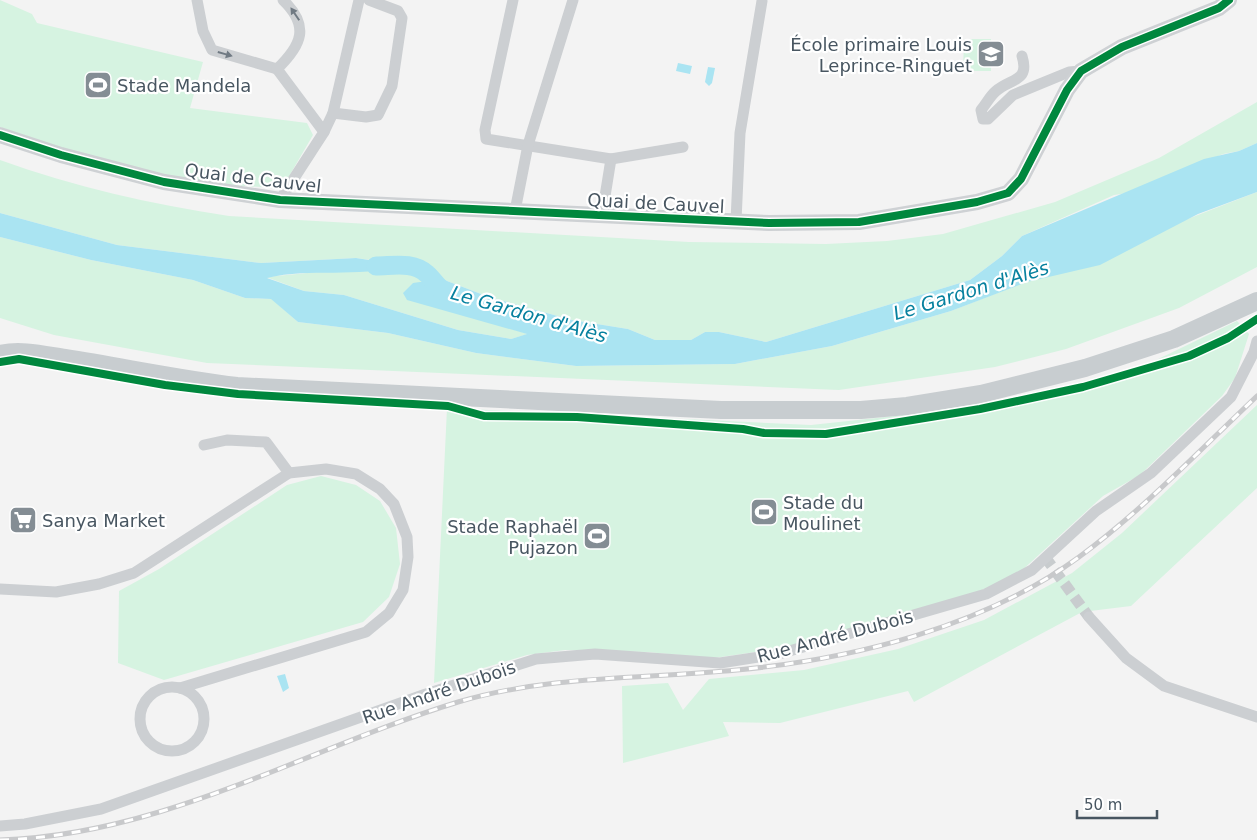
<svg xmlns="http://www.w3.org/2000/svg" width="1257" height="840" font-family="'DejaVu Sans',sans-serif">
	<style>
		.green { fill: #d6f3e1 }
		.water { fill: #aae4f2 }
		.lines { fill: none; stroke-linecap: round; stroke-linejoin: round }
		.river { stroke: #aae4f2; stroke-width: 19 }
		.street-tunnel { stroke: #c8ccce; stroke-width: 11; stroke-dasharray: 11 5.5; stroke-linecap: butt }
		.street { stroke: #cccfd2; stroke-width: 11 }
		.secondary { stroke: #ced1d4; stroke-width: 16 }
		.primary { stroke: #c8cdd0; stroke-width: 18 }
		.rail-casing { stroke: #c8c9cb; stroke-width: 5 }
		.rail { stroke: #fff; stroke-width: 3; stroke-dasharray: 9; stroke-linecap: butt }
		.cycleway-casing { stroke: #fff; stroke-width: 11 }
		.cycleway { stroke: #00873e; stroke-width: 8 }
		.oneway { fill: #707a83 }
		.labels { text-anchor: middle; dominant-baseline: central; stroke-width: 4.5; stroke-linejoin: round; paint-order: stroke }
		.poi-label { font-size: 18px; fill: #485661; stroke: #fff; text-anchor: start }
		.street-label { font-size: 18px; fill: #485661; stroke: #fff }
		.water-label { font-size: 19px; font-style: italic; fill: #06819f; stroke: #fff }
	</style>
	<rect width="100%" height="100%" fill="#f3f3f3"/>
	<g class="green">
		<polygon points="0,0 32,14 37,23 203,62 190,108 307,123 313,135 288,178 276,188 229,185 168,176 59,147 0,127"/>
		<polygon points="964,39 991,39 991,71 963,71"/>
		<path d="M1257,102V143L1239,151L1223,154L1127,193L1114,195L1022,236L1002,256L970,280L766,342L719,332H705L691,340H655L628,329L572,320L489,297L426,273L487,321L528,334L511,339L458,330L344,295L304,291L266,277L400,264L356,258L261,263L117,245L0,213V160C75,187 151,204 229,216L689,242L826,244L887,241L943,234L1055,202L1159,158Z"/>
		<polygon points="1257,192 1257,267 1179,308 1066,349 995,367 839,390 207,363 54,335 0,318 0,237 91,260 193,280 245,298 272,299 298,322 388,333 476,353 576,366 735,364 832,346 951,311"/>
		<polygon points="1237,321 1249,334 1235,378 1222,396 1140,475 1103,496 1018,574 966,597 782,648 714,658 647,652 565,650 527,655 434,683 447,408 811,425 895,416 1041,393 1152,362"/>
		<polygon points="1257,405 1257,488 1131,606 1082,612 914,702 908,691 780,723 723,722 729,736 623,763 622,686 668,683 683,710 709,679 804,670 898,649 984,620 1072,573 1122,533"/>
		<polygon points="321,476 356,485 380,501 396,528 400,564 389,597 363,622 164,680 118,663 119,591 159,569 287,485"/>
	</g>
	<g class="water">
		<polygon points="678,63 692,66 690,74 676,71"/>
		<polygon points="708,67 715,68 712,83 709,86 705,82"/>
		<path d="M1257,143V192L1198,214L1100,265L1027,282L951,311L832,346L735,364L576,366L476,353L388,333L298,322L271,299L245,298L193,280L91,260L0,237V213L117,245L261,263L356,258L402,265C356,279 312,267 267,278L304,291L344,295L458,330L511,339L527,334L407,300L403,293L413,283L427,281L426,273L489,297L572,320L628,329L655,340H691L705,332H719L766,342L970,280L1002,256L1022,236L1204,159L1239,151Z"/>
		<polygon points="285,674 289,688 283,692 277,676"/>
	</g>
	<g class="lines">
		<path class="river" d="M376,266C393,266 413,261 427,274C433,279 437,287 444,291"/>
		<polyline class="street-tunnel" points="1045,557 1089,617"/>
		<g class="street">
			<path d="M197,0L203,31L212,50L277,69C302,45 310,26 283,0"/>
			<polyline points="513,0 485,130 486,139 611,159 683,147"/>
			<path d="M1022,56C1030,82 1011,78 996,91C990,96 986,104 981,110L983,119H988L1013,95L1069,72L1081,71"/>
			<polyline points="277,69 324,132 280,200"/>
			<polyline points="333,113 366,117 378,115 392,86 402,18 398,11 369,0"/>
			<polyline points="324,132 333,113 359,0"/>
			<polyline points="515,211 528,145 573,0"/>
			<polyline points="602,215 611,159"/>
			<polyline points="736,221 740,133 762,1"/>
			<polyline points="204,445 227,440 266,442 289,473"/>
			<polyline points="0,589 56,592 99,584 134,573 289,473 326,469 356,474 380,489 394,504 407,537 408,557 403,590 389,613 366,632 180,688"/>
			<polyline points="1089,617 1126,658 1164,686 1257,717"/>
			<circle cx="172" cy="719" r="32"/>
			<polyline points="0,826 25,824 101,809 426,694 536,659 595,654 720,663 779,654 986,594 1032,570 1096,511 1151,473 1231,397 1254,352 1257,341"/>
		</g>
		<polyline class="secondary" points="0,135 61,155 164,182 280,200 769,223 859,222 977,202 1008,193 1021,179 1067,90 1081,71 1122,47 1219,8 1229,0"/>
		<path class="primary" d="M0,354C21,349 45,355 65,358C123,367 179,379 237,386L721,410H861L907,406L981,394L1085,368L1174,339L1257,301"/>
		<g class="rail-casing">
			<path id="rail" d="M0,840C164,835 305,749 458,702C550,675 643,679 737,670C854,659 983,627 1079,557C1143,510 1199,451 1257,396"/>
		</g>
		<use href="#rail" class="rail"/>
		<g class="cycleway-casing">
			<g id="cycleway">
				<polyline points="0,135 61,155 164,182 280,200 769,223 859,222 977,202 1008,193 1021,179 1067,90 1081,71 1122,47 1219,8 1229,0"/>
				<polyline points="0,362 19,359 165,385 238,394 448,406 484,416 577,417 743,429 764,433 826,434 980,409 1083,387 1189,356 1228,338 1257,319"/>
			</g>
		</g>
		<use href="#cycleway" class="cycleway"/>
	</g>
	<defs><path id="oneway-solid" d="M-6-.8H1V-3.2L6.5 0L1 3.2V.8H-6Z" transform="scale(1.25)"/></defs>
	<g class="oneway">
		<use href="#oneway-solid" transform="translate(295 14) rotate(-124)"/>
		<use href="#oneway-solid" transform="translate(225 54) rotate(16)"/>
	</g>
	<defs>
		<g id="school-square" transform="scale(1.4375)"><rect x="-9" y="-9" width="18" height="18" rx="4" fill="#848d94" stroke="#fff"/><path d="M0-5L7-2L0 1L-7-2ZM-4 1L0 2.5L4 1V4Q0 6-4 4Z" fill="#fff"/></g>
		<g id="stadium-square" transform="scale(1.4375)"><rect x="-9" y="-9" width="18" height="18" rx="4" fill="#848d94" stroke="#fff"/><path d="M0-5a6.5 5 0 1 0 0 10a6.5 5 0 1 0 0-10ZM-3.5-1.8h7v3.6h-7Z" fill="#fff"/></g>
		<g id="supermarket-square" transform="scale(1.4375)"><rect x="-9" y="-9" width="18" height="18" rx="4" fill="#848d94" stroke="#fff"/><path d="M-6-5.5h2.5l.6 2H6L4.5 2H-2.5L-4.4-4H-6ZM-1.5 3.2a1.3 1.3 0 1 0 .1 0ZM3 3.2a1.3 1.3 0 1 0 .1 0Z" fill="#fff"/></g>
	</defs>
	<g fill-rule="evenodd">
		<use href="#school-square" x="991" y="54"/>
		<use href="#stadium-square" x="98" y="85"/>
		<use href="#stadium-square" x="764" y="512"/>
		<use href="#supermarket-square" x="23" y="520"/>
		<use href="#stadium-square" x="597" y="536"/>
	</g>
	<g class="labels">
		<g class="poi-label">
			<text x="972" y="44" text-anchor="end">École primaire Louis<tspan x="972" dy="21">Leprince-Ringuet</tspan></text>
			<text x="117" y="85">Stade Mandela</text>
			<text x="783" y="502">Stade du<tspan x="783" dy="21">Moulinet</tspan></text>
			<text x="42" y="520">Sanya Market</text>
			<text x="578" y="526" text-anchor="end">Stade Raphaël<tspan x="578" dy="21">Pujazon</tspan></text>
		</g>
		<g class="street-label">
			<text transform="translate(253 178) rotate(7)">Quai de Cauvel</text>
			<text transform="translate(656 203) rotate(3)">Quai de Cauvel</text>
			<text transform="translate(835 636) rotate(-15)">Rue André Dubois</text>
			<text transform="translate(439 692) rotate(-19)">Rue André Dubois</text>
		</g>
		<g class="water-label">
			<text transform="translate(971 290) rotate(-17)">Le Gardon d'Alès</text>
			<text transform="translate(529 314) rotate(16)">Le Gardon d'Alès</text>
		</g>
	</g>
	<path d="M1077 810v8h80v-8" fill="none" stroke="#485661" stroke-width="2.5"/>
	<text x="1084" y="810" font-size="15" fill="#485661" stroke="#ffffff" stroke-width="4" paint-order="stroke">50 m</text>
</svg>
